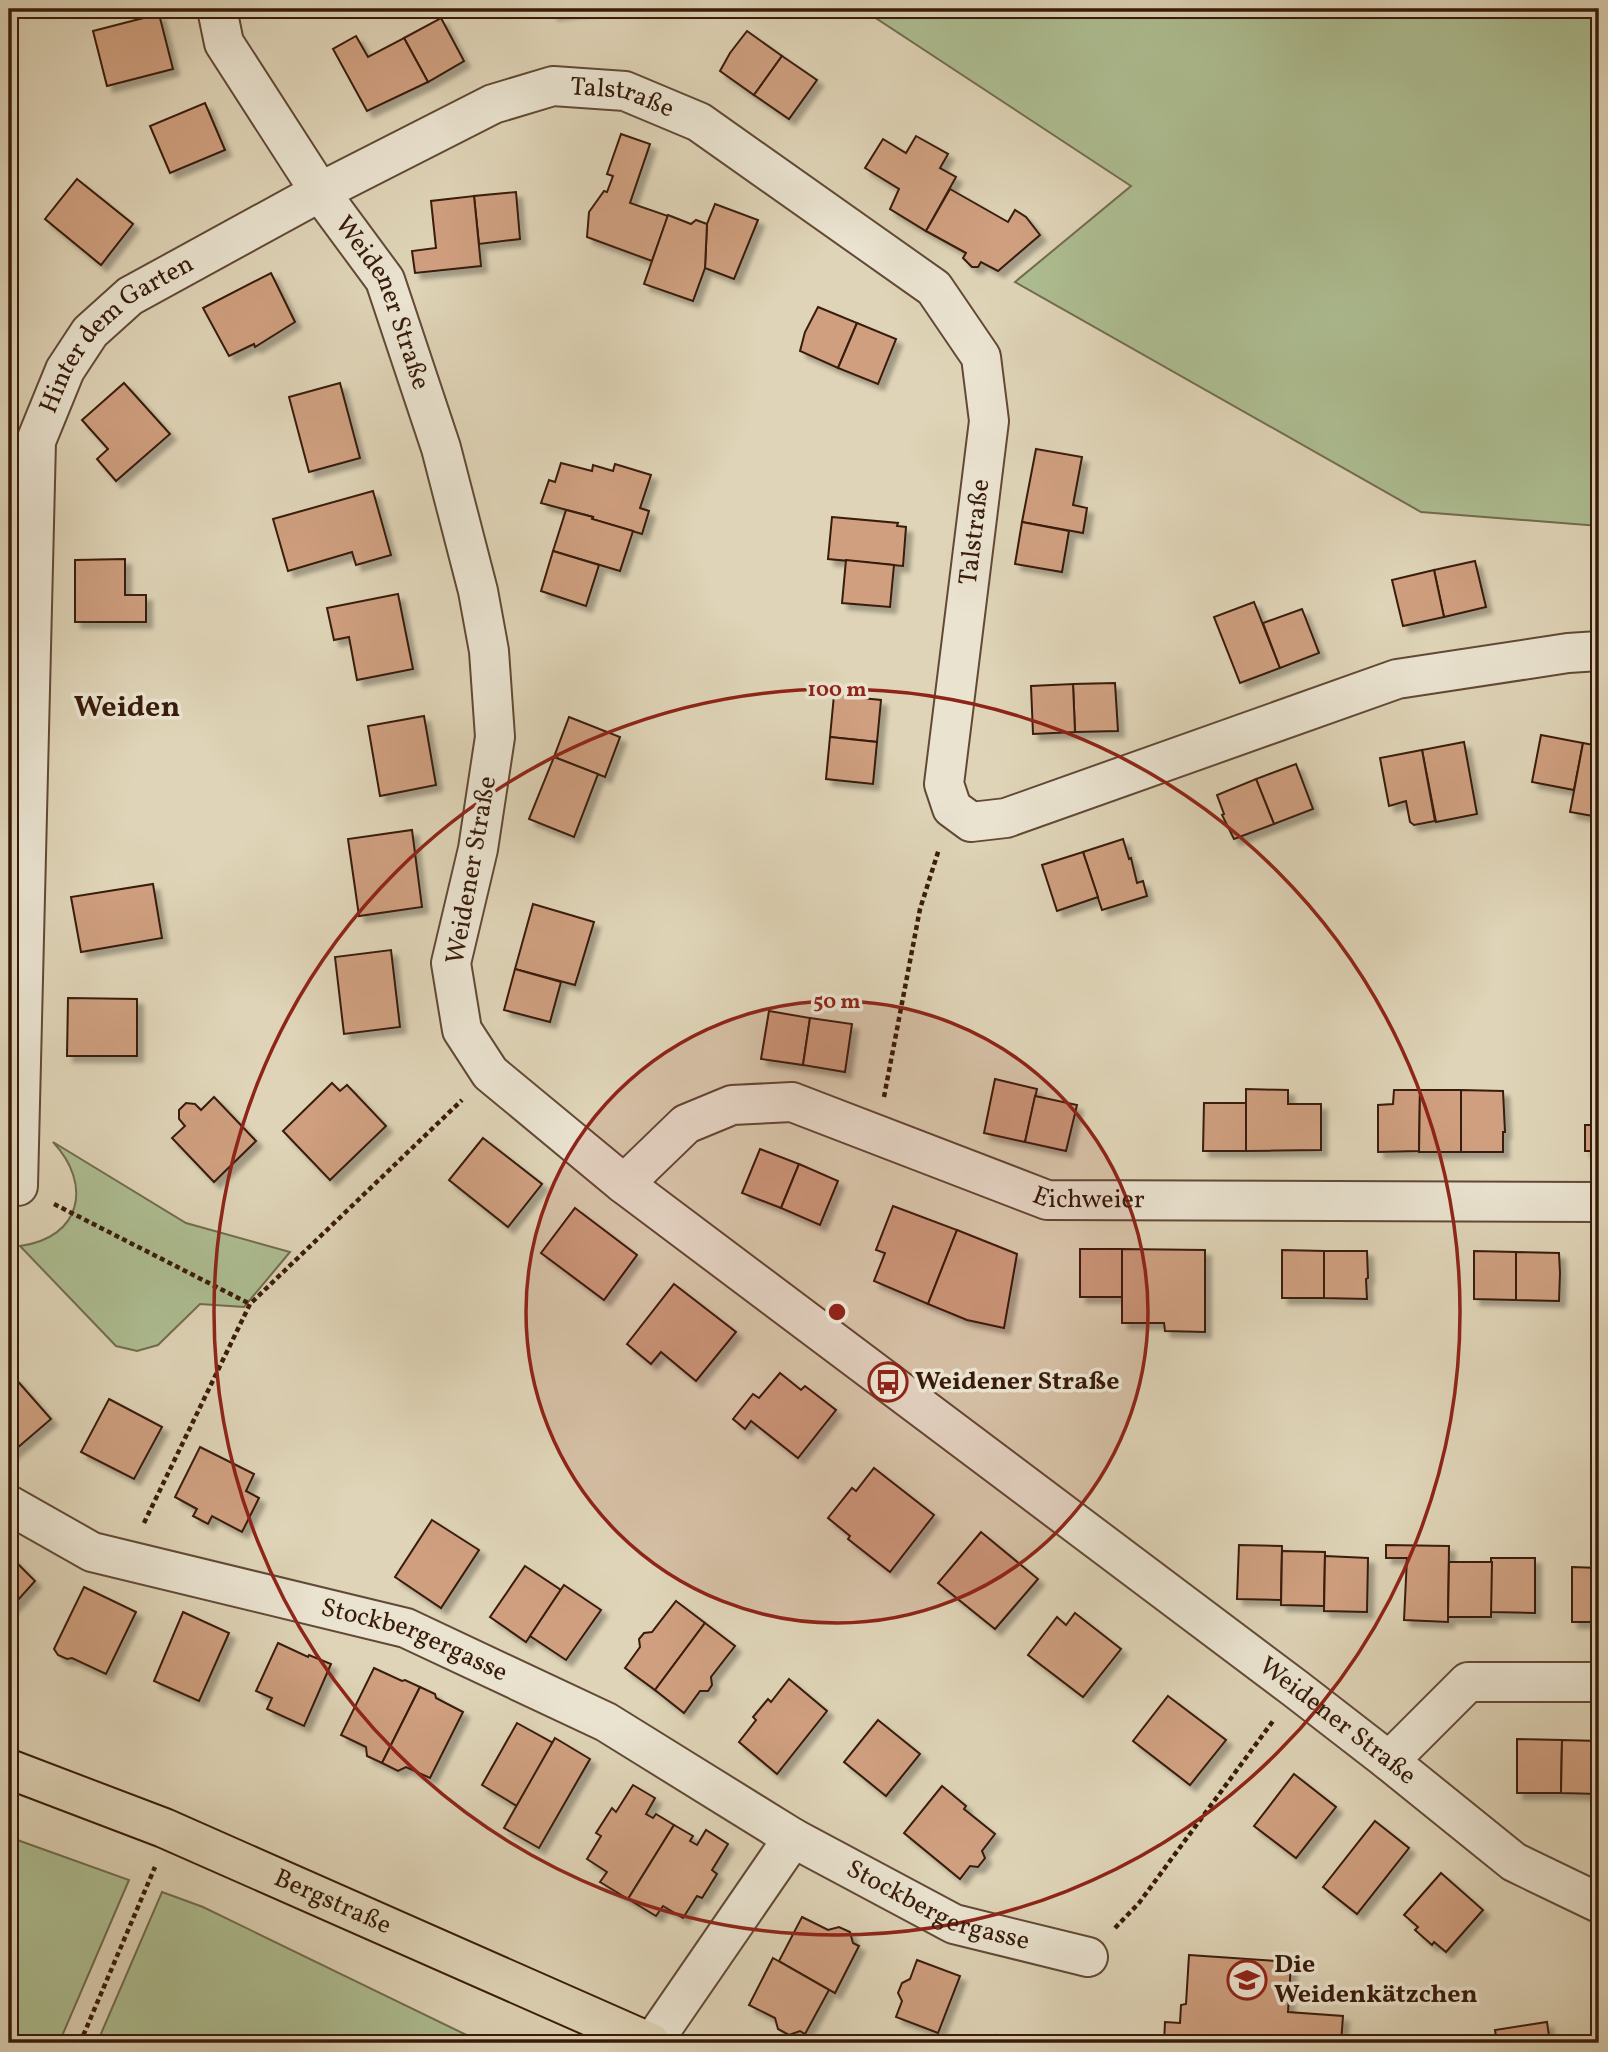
<svg xmlns="http://www.w3.org/2000/svg" width="1608" height="2052" font-family="Vollkorn,serif">
	<style>
		.green { fill: #adbe92; stroke: #726c4e; stroke-width: 2 }
		.building { fill: #cf9f7f; stroke: #381b0a; stroke-width: 2; filter: url(#shadow) }
		.lines { fill: none; stroke-linecap: round; stroke-linejoin: round }
		.minor-casing { stroke: #624935; stroke-width: 42 }
		.major-casing { stroke: #381b0a; stroke-width: 42 }
		.path { stroke: #381b0a; stroke-width: 4.5; stroke-dasharray: 5 3.5; stroke-linecap: butt }
		.minor { stroke: #eae3d0; stroke-width: 38 }
		.major { stroke: #dfd4b7; stroke-width: 38 }
		.ring { fill: none; stroke: #8f2418; stroke-width: 3.5 }
		.labels { text-anchor: middle; dominant-baseline: central; stroke-width: 7; stroke-linejoin: round; paint-order: stroke }
		.street-label { font-size: 26px; fill: #381b0a; stroke: #eae3d0 }
		.poi-label { font-size: 26px; font-weight: bold; fill: #381b0a; stroke: #eae3d0; text-anchor: start }
		.quarter-label { font-size: 30px; font-weight: bold; fill: #381b0a; stroke: #eae3d0 }
		.centre { fill: #8f2418; stroke: #eae3d0; stroke-width: 3.5 }
		.ring-label { font-size: 21px; text-anchor: middle; font-weight: bold; fill: #8f2418; stroke: #eae3d0; stroke-width: 7; stroke-linejoin: round; paint-order: stroke }
	</style>
	<defs>
		<filter id="shadow"><feDropShadow dx="6" dy="6" stdDeviation="2" flood-color="#0004"/></filter>
	</defs>
	<rect width="100%" height="100%" fill="#dfd4b7"/>
	<filter id="stains"><feTurbulence type="fractalNoise" baseFrequency=".00286" numOctaves="4"/><feColorMatrix values="0 0 0 0 .2 0 0 0 0 .09 0 0 0 0 .02 0 0 0 .5 -.17"/></filter>
	<radialGradient id="worn" r=".72"><stop offset=".6" stop-color="#630" stop-opacity="0"/><stop offset="1" stop-color="#630" stop-opacity=".3"/></radialGradient>
	<g class="green">
		<polygon points="862,9 1599,9 1599,526 1421,512 1015,282 1131,186"/>
		<path d="M53,1142L186,1223L290,1252L244,1307L200,1304L158,1345L137,1351L116,1346L20,1246C81,1238 93,1185 53,1142Z"/>
		<polygon points="9,1837 129,1880 59,2043 9,2043"/>
		<polygon points="162,1892 203,1907 483,2043 97,2043"/>
	</g>
	<g class="building">
		<polygon points="552,9 591,9 552,14"/>
		<polygon points="159,14 173,69 107,86 93,31"/>
		<polygon points="441,18 464,61 428,82 404,38"/>
		<polygon points="747,31 782,56 754,95 720,71 730,53"/>
		<polygon points="356,36 368,57 404,38 428,82 367,111 333,49"/>
		<polygon points="782,56 817,80 789,119 754,95"/>
		<polygon points="205,103 225,150 170,173 150,126"/>
		<polygon points="621,134 650,144 630,203 668,216 652,261 587,237 589,212 604,191 607,192 613,176 607,174"/>
		<polygon points="916,136 948,154 940,168 956,177 926,231 890,209 899,189 865,168 883,139 906,153"/>
		<polygon points="77,179 133,224 101,265 45,219"/>
		<polygon points="950,189 1008,222 1015,210 1026,217 1040,235 998,271 981,262 978,267 972,267 963,258 966,253 926,231"/>
		<polygon points="516,192 520,239 479,244 474,196"/>
		<polygon points="474,196 481,266 415,273 412,251 436,248 431,201"/>
		<polygon points="715,204 758,220 734,279 705,268 707,224"/>
		<polygon points="668,215 691,224 696,220 707,224 705,268 693,301 644,284"/>
		<polygon points="271,273 295,322 255,347 254,344 229,356 203,308"/>
		<polygon points="818,307 857,323 838,368 800,351 805,332"/>
		<polygon points="857,323 896,339 878,384 838,368"/>
		<polygon points="124,383 170,434 116,481 97,459 108,449 82,420"/>
		<polygon points="340,383 360,458 309,472 289,397"/>
		<polygon points="1036,449 1082,457 1073,505 1087,508 1083,533 1022,522"/>
		<polygon points="561,463 592,471 593,465 613,471 615,464 651,475 640,508 649,511 642,534 592,519 593,517 541,503 549,480 555,482"/>
		<polygon points="373,491 391,555 356,565 352,552 288,571 273,519"/>
		<polygon points="566,510 593,517 592,519 633,531 620,571 553,551"/>
		<polygon points="832,517 898,523 897,526 906,527 903,566 828,559"/>
		<polygon points="1022,522 1069,531 1062,572 1015,564"/>
		<polygon points="553,551 599,565 586,606 541,591"/>
		<polygon points="125,559 125,595 146,595 146,622 75,622 75,560"/>
		<polygon points="846,560 894,565 890,607 842,603"/>
		<polygon points="1475,561 1486,607 1444,617 1434,570"/>
		<polygon points="1434,570 1444,617 1403,626 1392,580"/>
		<polygon points="398,594 413,669 357,680 349,637 334,640 327,608"/>
		<polygon points="1254,602 1280,668 1240,683 1214,617"/>
		<polygon points="1302,609 1319,653 1280,668 1263,623"/>
		<polygon points="1115,683 1118,731 1075,732 1073,684"/>
		<polygon points="1073,684 1075,732 1033,734 1031,686"/>
		<polygon points="834,695 862,696 861,698 881,700 877,742 830,737"/>
		<polygon points="424,716 436,785 380,796 368,726"/>
		<polygon points="569,717 620,737 605,777 554,757"/>
		<polygon points="1541,735 1583,743 1574,790 1532,782"/>
		<polygon points="830,737 877,742 873,784 826,779"/>
		<polygon points="1464,742 1477,814 1436,822 1422,750"/>
		<polygon points="1583,743 1599,746 1599,817 1570,812"/>
		<polygon points="1422,750 1435,821 1414,825 1410,822 1406,801 1389,806 1380,758"/>
		<polygon points="554,757 598,774 574,837 529,819"/>
		<polygon points="1296,764 1313,809 1274,824 1256,779"/>
		<polygon points="1256,779 1274,824 1234,839 1222,815 1224,814 1217,795"/>
		<polygon points="412,830 422,907 359,916 348,839"/>
		<polygon points="1123,839 1129,859 1131,858 1137,883 1143,881 1147,896 1102,910 1083,852"/>
		<polygon points="1083,852 1098,897 1057,911 1042,865"/>
		<polygon points="153,884 162,938 81,952 71,897"/>
		<polygon points="533,904 594,922 575,985 515,969"/>
		<polygon points="391,950 400,1027 344,1034 335,957"/>
		<polygon points="515,969 561,982 550,1022 504,1010"/>
		<polygon points="68,998 137,999 137,1056 67,1056"/>
		<polygon points="769,1011 810,1018 803,1065 761,1059"/>
		<polygon points="810,1018 852,1024 845,1072 803,1065"/>
		<polygon points="995,1079 1037,1089 1025,1142 984,1133"/>
		<polygon points="332,1083 340,1091 347,1085 386,1126 330,1180 283,1131"/>
		<polygon points="1246,1089 1288,1090 1288,1104 1321,1104 1321,1150 1246,1151"/>
		<polygon points="1394,1090 1420,1090 1419,1151 1378,1152 1378,1105 1393,1104"/>
		<polygon points="1420,1090 1461,1090 1461,1152 1419,1152"/>
		<polygon points="1461,1090 1503,1091 1505,1132 1503,1132 1503,1152 1461,1152"/>
		<polygon points="1035,1096 1077,1105 1066,1151 1025,1142"/>
		<polygon points="214,1097 256,1141 214,1182 172,1138 185,1126 179,1119 179,1110 186,1103 195,1104 201,1110"/>
		<polygon points="1204,1103 1246,1103 1246,1151 1203,1151"/>
		<rect x="1585" y="1125" width="14" height="26"/>
		<polygon points="483,1138 542,1184 508,1227 449,1180"/>
		<polygon points="760,1149 799,1164 781,1208 742,1193"/>
		<polygon points="799,1164 838,1181 820,1225 781,1208"/>
		<polygon points="893,1206 957,1230 928,1304 874,1281 885,1253 876,1250"/>
		<polygon points="575,1208 637,1255 604,1300 541,1253"/>
		<polygon points="957,1230 1017,1254 1004,1328 967,1320 928,1304"/>
		<rect x="1080" y="1249" width="42" height="48"/>
		<polygon points="1122,1249 1205,1250 1205,1332 1165,1331 1164,1323 1122,1323"/>
		<polygon points="1282,1250 1324,1251 1324,1298 1282,1298"/>
		<polygon points="1324,1251 1367,1251 1368,1278 1366,1279 1367,1299 1324,1298"/>
		<polygon points="1474,1251 1516,1252 1516,1300 1474,1299"/>
		<polygon points="1516,1252 1559,1253 1560,1273 1559,1301 1516,1300"/>
		<polygon points="674,1284 736,1332 696,1381 661,1352 651,1364 627,1344"/>
		<polygon points="780,1373 801,1390 805,1386 836,1410 798,1458 751,1421 745,1429 733,1419 753,1394 759,1398"/>
		<polygon points="14,1377 51,1419 9,1455 9,1382"/>
		<polygon points="109,1399 162,1427 134,1479 81,1452"/>
		<polygon points="200,1447 254,1474 246,1491 259,1498 242,1532 212,1516 208,1524 193,1516 197,1509 175,1497"/>
		<polygon points="874,1468 934,1515 890,1572 848,1539 850,1536 828,1518 852,1488 856,1491"/>
		<polygon points="432,1520 479,1550 441,1608 395,1577"/>
		<polygon points="981,1532 1038,1579 995,1629 938,1583"/>
		<polygon points="1239,1545 1282,1546 1281,1600 1237,1599"/>
		<polygon points="1386,1545 1449,1546 1448,1622 1404,1620 1407,1558 1386,1558"/>
		<polygon points="1282,1551 1325,1552 1324,1606 1281,1605"/>
		<polygon points="9,1555 35,1581 9,1610"/>
		<polygon points="1325,1556 1368,1558 1367,1612 1324,1611"/>
		<polygon points="1491,1558 1535,1558 1535,1613 1491,1612"/>
		<polygon points="1449,1562 1492,1562 1491,1617 1448,1617"/>
		<polygon points="525,1566 561,1590 526,1642 490,1617"/>
		<polygon points="1572,1567 1599,1568 1599,1622 1572,1622"/>
		<polygon points="564,1585 601,1610 566,1660 530,1636"/>
		<polygon points="84,1587 136,1612 106,1674 72,1658 67,1659 58,1655 54,1649"/>
		<polygon points="676,1601 705,1623 655,1690 625,1668 640,1647 639,1639 644,1633 652,1632"/>
		<polygon points="183,1612 229,1633 199,1701 154,1681"/>
		<polygon points="1075,1613 1121,1649 1083,1697 1028,1655 1057,1617 1066,1625"/>
		<polygon points="705,1623 735,1646 711,1677 712,1685 708,1691 700,1691 684,1713 655,1690"/>
		<polygon points="278,1643 308,1657 309,1655 331,1664 304,1726 267,1709 272,1698 256,1691"/>
		<polygon points="374,1668 402,1681 405,1680 420,1687 382,1763 367,1756 366,1747 341,1735"/>
		<polygon points="789,1679 827,1711 777,1774 739,1742 756,1720 753,1717 768,1699 771,1702"/>
		<polygon points="420,1687 435,1694 436,1698 463,1712 430,1778 406,1767 398,1771 382,1763"/>
		<polygon points="1168,1696 1226,1740 1190,1785 1133,1741"/>
		<polygon points="878,1720 920,1754 886,1796 844,1762"/>
		<polygon points="517,1723 553,1743 517,1806 482,1785"/>
		<polygon points="555,1738 590,1759 539,1848 504,1828"/>
		<polygon points="1517,1739 1562,1740 1561,1793 1517,1793"/>
		<polygon points="1562,1740 1599,1741 1599,1794 1561,1793"/>
		<polygon points="1294,1774 1336,1807 1296,1858 1254,1826"/>
		<polygon points="633,1785 655,1798 646,1814 653,1818 656,1814 674,1825 628,1899 600,1882 607,1872 587,1859 601,1836 596,1833 612,1808 616,1812"/>
		<polygon points="942,1786 966,1806 964,1809 995,1834 982,1851 985,1858 978,1867 970,1866 960,1879 904,1833"/>
		<polygon points="1375,1821 1409,1848 1357,1914 1323,1887"/>
		<polygon points="674,1825 693,1836 690,1841 697,1845 706,1830 728,1844 712,1870 717,1874 702,1898 697,1896 683,1918 663,1906 656,1916 628,1899"/>
		<polygon points="1441,1873 1483,1910 1446,1952 1434,1942 1432,1945 1415,1930 1418,1927 1404,1915"/>
		<polygon points="802,1917 828,1930 839,1927 850,1932 853,1943 859,1946 835,1993 779,1961"/>
		<polygon points="1189,1955 1291,1962 1288,2012 1343,2016 1341,2043 1164,2043 1165,2022 1180,2023 1181,2005 1186,2004"/>
		<polygon points="773,1958 829,1990 805,2034 800,2031 789,2035 778,2029 775,2018 749,2005"/>
		<polygon points="917,1960 960,1976 938,2033 896,2017 902,2001 898,1993 902,1983 910,1979"/>
		<polygon points="1547,2022 1550,2043 1497,2043 1495,2030"/>
		<polygon points="997,2035 1027,2043 994,2043"/>
	</g>
	<g class="lines">
		<g class="minor-casing">
			<g id="minor">
				<path id="s1" d="M217,9L224,43L320,192L385,280L441,448L478,591L489,651L495,737L478,849L451,963L462,1030L490,1073L624,1184L1296,1689L1389,1761L1514,1862L1599,1903"/>
				<path id="s2" d="M624,1184L686,1124L732,1105L792,1102L1047,1200L1599,1202"/>
				<path id="s3" d="M18,1186L36,441L65,370L90,332L130,296L320,192L493,104L553,86L625,91L699,122L934,288L981,357L989,421L944,784L952,808L971,822L1006,818L1397,679L1568,653L1599,651"/>
				<path id="s4" d="M9,1505L92,1552L406,1628L606,1722L793,1838L652,2043"/>
				<polyline points="1389,1761 1468,1682 1599,1682"/>
				<path id="s5" d="M793,1838L954,1924L1088,1957"/>
			</g>
		</g>
		<g class="major-casing">
			<g id="major">
				<path id="s6" d="M9,1769L164,1828L651,2043"/>
			</g>
		</g>
		<g class="path">
			<polyline points="884,1097 920,909 939,849"/>
			<polyline points="54,1204 250,1304"/>
			<polyline points="144,1523 250,1304 462,1100"/>
			<polyline points="1115,1928 1139,1903 1273,1721"/>
			<polyline points="80,2043 155,1867"/>
		</g>
		<use href="#minor" class="minor"/>
		<use href="#major" class="major"/>
	</g>
	<circle cx="837" cy="1312" r="311" fill="#8f2418" fill-opacity=".12"/>
	<g class="ring">
		<circle cx="837" cy="1312" r="311"/>
		<circle cx="837" cy="1312" r="623"/>
	</g>
	<defs>
		<g id="bus-ring" transform="scale(2.0125)"><circle r="9.5" fill="#eae3d0" stroke="#8f2418" stroke-width="1.5"/><path d="M-5-6H5V4H4V6H2V4H-2V6H-4V4H-5ZM-3.5-4V0h7V-4ZM-3.5 1.2v1.5H-2V1.2ZM2 1.2v1.5H3.5V1.2Z" fill="#8f2418"/></g>
		<g id="school-ring" transform="scale(2.0125)"><circle r="9.5" fill="#eae3d0" stroke="#8f2418" stroke-width="1.5"/><path d="M0-5L7-2L0 1L-7-2ZM-4 1L0 2.5L4 1V4Q0 6-4 4Z" fill="#8f2418"/></g>
	</defs>
	<g fill-rule="evenodd">
		<use href="#bus-ring" x="888" y="1382"/>
		<use href="#school-ring" x="1247" y="1980"/>
	</g>
	<g class="labels">
		<g class="street-label">
			<text stroke="none"><textPath href="#s3" startOffset="1465">Talstraße</textPath></text>
			<text stroke="none"><textPath href="#s1" startOffset="341">Weidener Straße</textPath></text>
			<text stroke="none"><textPath href="#s3" startOffset="884">Hinter dem Garten</textPath></text>
			<text transform="translate(975 532) rotate(-83)">Talstraße</text>
			<text transform="translate(472 870) rotate(-80)">Weidener Straße</text>
			<text stroke="none"><textPath href="#s2" startOffset="511">Eichweier</textPath></text>
			<text stroke="none"><textPath href="#s4" startOffset="430">Stockbergergasse</textPath></text>
			<text stroke="none"><textPath href="#s1" startOffset="2210">Weidener Straße</textPath></text>
			<text stroke="none"><textPath href="#s6" startOffset="350">Bergstraße</textPath></text>
			<text stroke="none"><textPath href="#s5" startOffset="161">Stockbergergasse</textPath></text>
		</g>
		<g class="poi-label">
			<text x="915" y="1382">Weidener Straße</text>
			<text x="1274" y="1965">Die<tspan x="1274" dy="30">Weidenkätzchen</tspan></text>
		</g>
		<g class="quarter-label">
			<text x="127" y="708">Weiden</text>
		</g>
	</g>
	<circle cx="837" cy="1312" r="10" class="centre"/>
	<g class="ring-label">
		<text x="837" y="696">100 m</text>
		<text x="837" y="1008">50 m</text>
	</g>
	<rect width="1608" height="2052" fill="none" stroke="#dfd4b7" stroke-width="35"/>
	<rect x="10" y="10" width="1587" height="2031" fill="none" stroke="#381b0a" stroke-width="3.5"/>
	<rect x="18" y="18" width="1573" height="2017" fill="none" stroke="#381b0a" stroke-width="2"/>
	<rect width="100%" height="100%" filter="url(#stains)"/>
	<rect width="100%" height="100%" fill="url(#worn)"/>
</svg>
